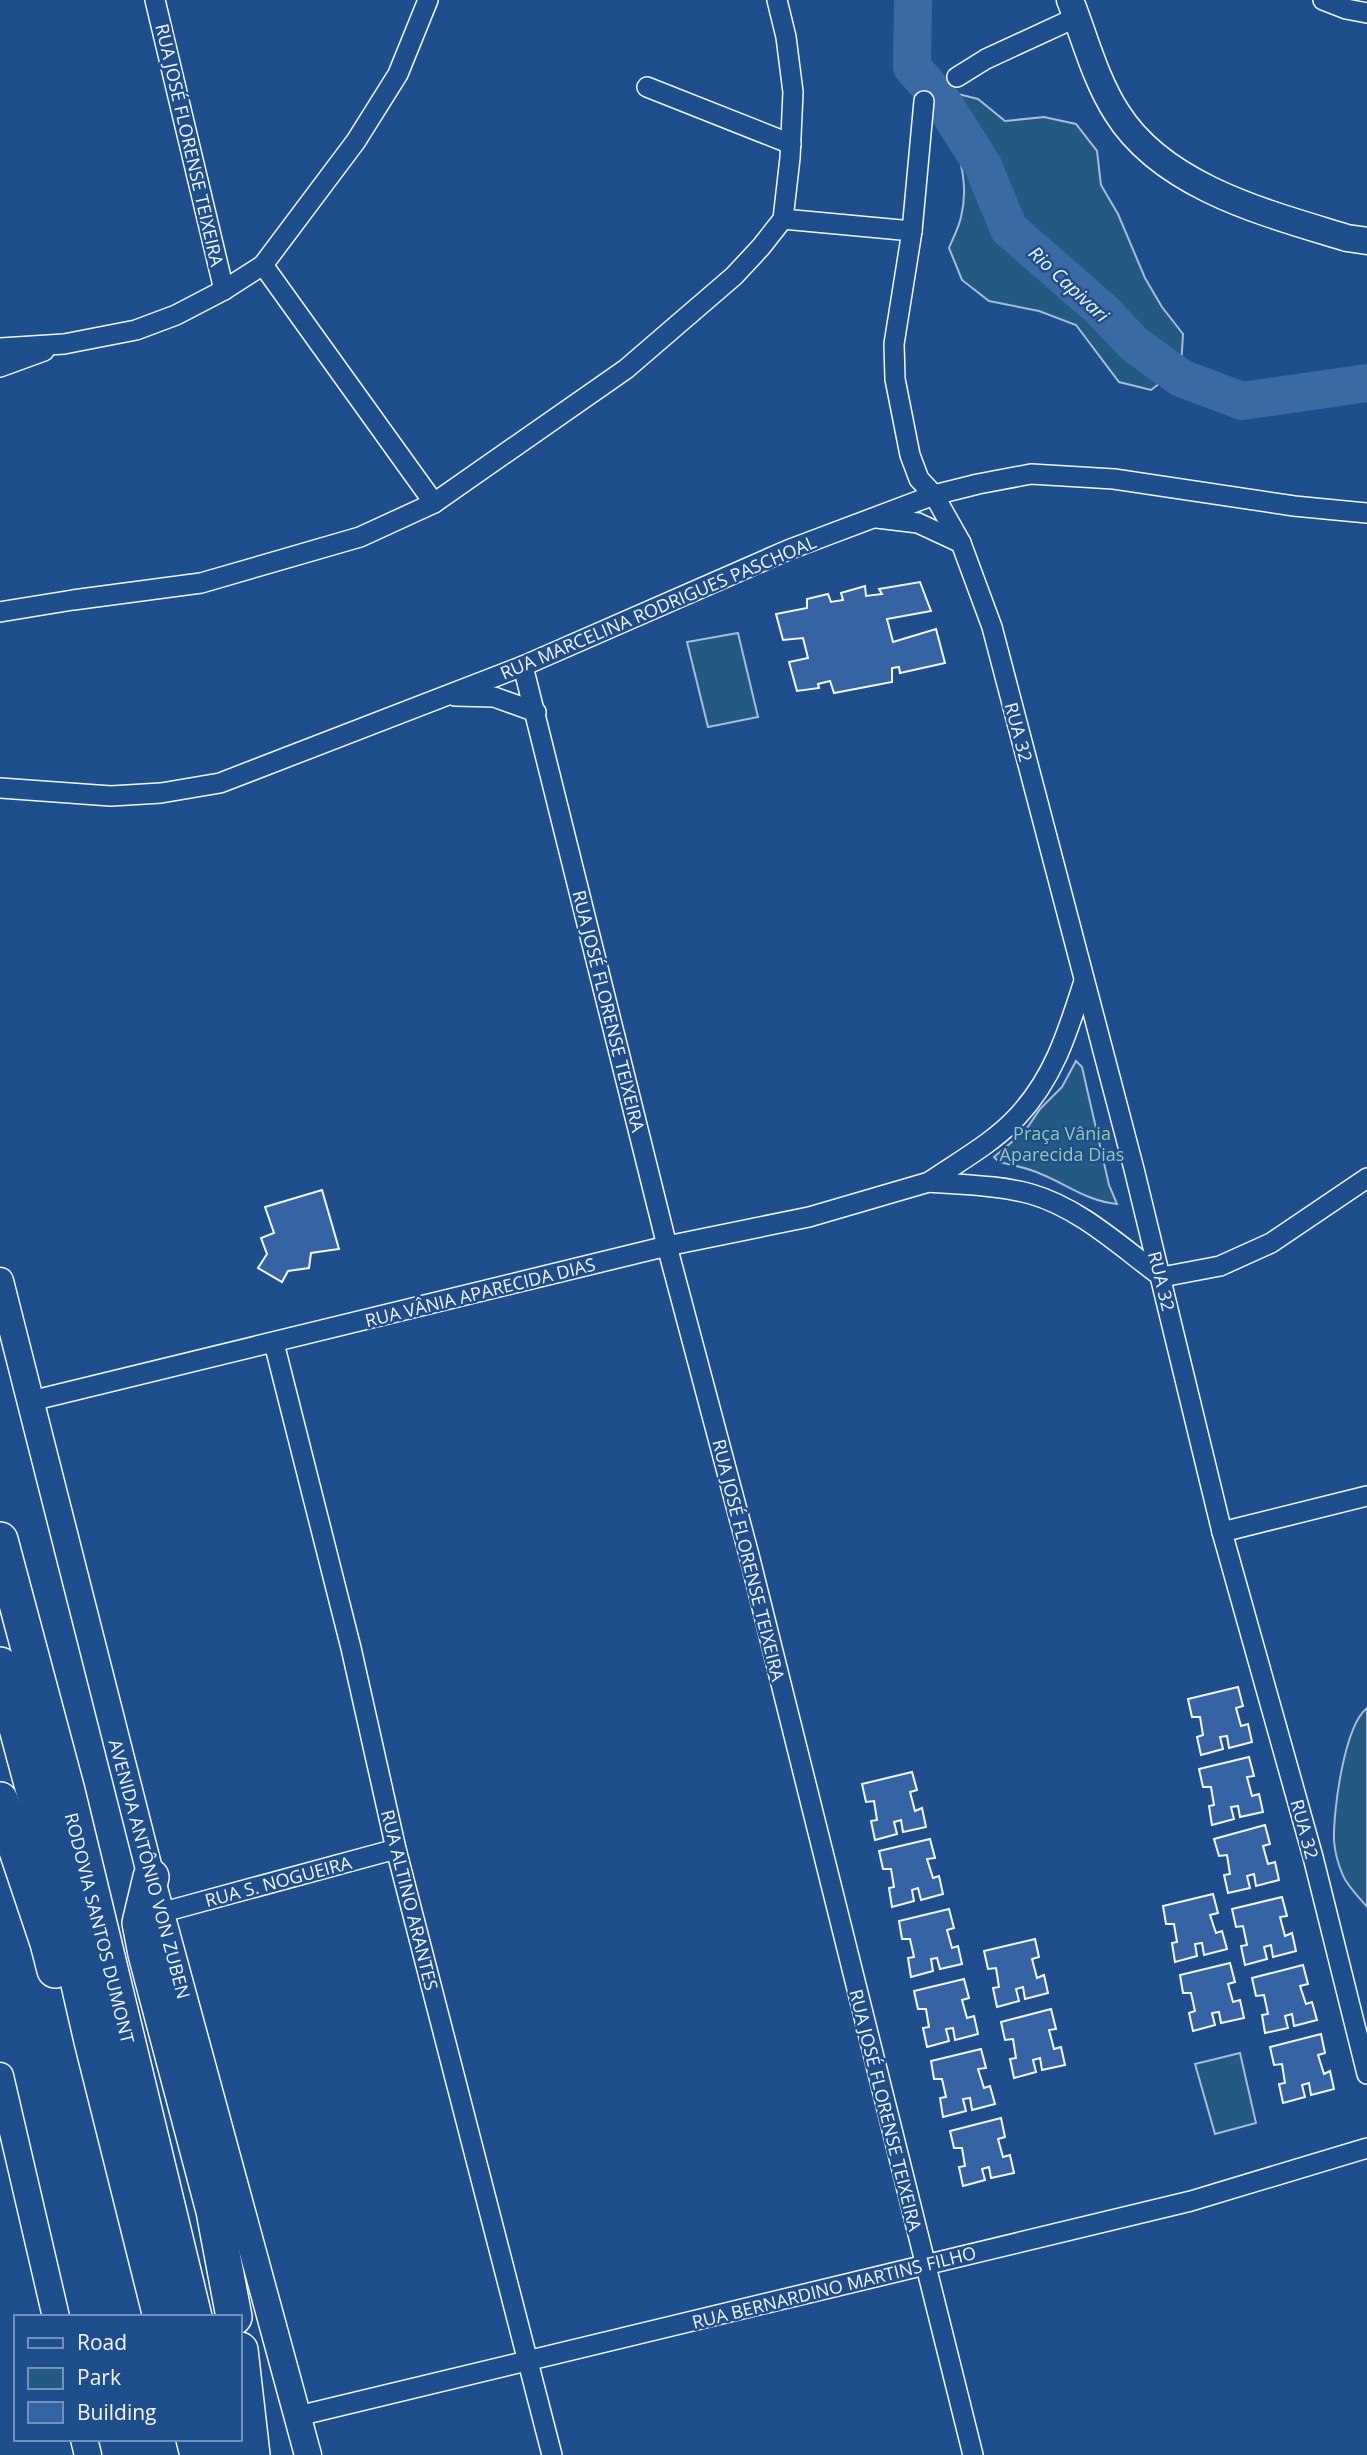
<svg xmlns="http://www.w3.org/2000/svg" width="1367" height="2455" font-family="'Open Sans',sans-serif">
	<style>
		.green { fill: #245a82; stroke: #a8bbd7; stroke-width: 2 }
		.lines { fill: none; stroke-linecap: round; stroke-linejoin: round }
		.river { stroke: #3b69a3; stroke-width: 38 }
		.building { fill: #3563a3; stroke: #f2f6ff; stroke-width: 2 }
		.street-casing { stroke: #f2f6ff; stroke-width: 22 }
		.secondary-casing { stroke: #f2f6ff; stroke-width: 29 }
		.highway-casing { stroke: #f2f6ff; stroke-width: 38 }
		.street { stroke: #1f4e8c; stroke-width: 19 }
		.secondary { stroke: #1f4e8c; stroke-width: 26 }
		.highway { stroke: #1f4e8c; stroke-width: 35 }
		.labels { text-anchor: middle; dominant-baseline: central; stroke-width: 5; stroke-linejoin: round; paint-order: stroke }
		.street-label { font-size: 18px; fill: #f2f6ff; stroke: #1f4e8c }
		.park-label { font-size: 18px; fill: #97c8a6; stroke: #1f4e8c }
		.water-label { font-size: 19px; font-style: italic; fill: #f2f6ff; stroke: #1f4e8c }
	</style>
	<rect width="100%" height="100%" fill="#1f4e8c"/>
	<g class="green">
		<path d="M946,91L978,99L1005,121L1044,117L1076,124L1097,151L1101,185L1118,214L1145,278L1162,307L1183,334L1181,367L1151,390L1119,382L1076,325L1039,311L989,301L962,280L949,248C953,238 959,227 961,217C972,174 952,132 932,96Z"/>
		<polygon points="738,633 758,717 708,727 687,642"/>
		<path d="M1076,1061L1082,1067L1109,1185L1117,1204C1087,1201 1068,1185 1041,1174C1028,1168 1013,1165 999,1162L994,1157L1025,1131L1040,1109L1062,1087Z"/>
		<path d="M1367,1708V1907C1359,1897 1346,1885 1342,1873C1338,1864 1335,1851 1334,1841C1333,1812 1344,1726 1367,1708Z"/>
		<polygon points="1240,2053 1256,2123 1215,2134 1195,2064"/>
	</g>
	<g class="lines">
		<polyline class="river" points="913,0 912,67 942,101 983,166 1009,229 1102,310 1134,344 1181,378 1242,401 1367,383"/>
	</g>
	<g class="building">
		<polygon points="920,582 931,611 887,619 893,642 936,629 945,663 900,673 899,667 892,668 892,682 834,693 830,681 818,684 819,688 797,691 789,662 808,658 803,638 783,640 776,614 807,608 807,599 828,594 831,602 843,600 841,593 865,586 866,596 882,594 879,589"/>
		<polygon points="322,1190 339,1249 311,1253 309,1268 288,1271 282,1282 258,1268 267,1254 261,1238 274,1233 265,1207"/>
		<polygon points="1238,1687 1243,1706 1236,1708 1241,1726 1248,1724 1252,1742 1229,1748 1227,1736 1220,1737 1223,1749 1201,1755 1197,1737 1203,1735 1200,1717 1192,1717 1188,1699"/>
		<polygon points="1249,1757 1254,1776 1247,1777 1252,1796 1259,1794 1263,1812 1240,1817 1238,1806 1231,1807 1234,1819 1212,1825 1209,1806 1214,1805 1211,1787 1203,1787 1199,1769"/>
		<polygon points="912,1772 917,1790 910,1792 915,1811 922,1808 926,1827 903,1832 901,1820 894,1822 897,1834 875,1840 871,1821 877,1820 874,1801 866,1802 862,1784"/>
		<polygon points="1265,1825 1270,1844 1263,1846 1268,1864 1275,1862 1279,1880 1256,1886 1254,1874 1247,1876 1250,1888 1228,1893 1224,1875 1230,1874 1227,1855 1219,1856 1214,1839"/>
		<polygon points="930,1839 935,1858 927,1859 933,1878 939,1876 943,1894 921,1900 918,1888 912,1890 914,1901 892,1907 889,1888 894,1887 891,1869 883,1869 879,1851"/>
		<polygon points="1213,1894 1218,1913 1210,1915 1216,1933 1222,1931 1227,1949 1204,1955 1202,1943 1195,1944 1197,1956 1175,1962 1172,1943 1177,1942 1174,1924 1166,1924 1163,1906"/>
		<polygon points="1282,1897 1287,1916 1280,1917 1285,1936 1292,1933 1296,1951 1273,1957 1271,1945 1264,1947 1267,1959 1245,1965 1241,1946 1247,1945 1243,1926 1236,1927 1232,1909"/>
		<polygon points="949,1909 954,1928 947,1930 952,1948 958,1946 962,1964 940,1969 937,1958 931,1959 933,1971 911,1977 908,1958 914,1957 910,1939 902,1939 899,1921"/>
		<polygon points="1035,1939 1039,1957 1032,1959 1037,1978 1044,1975 1048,1993 1025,1999 1023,1987 1016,1989 1019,2001 997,2007 993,1988 999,1987 996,1968 988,1969 984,1951"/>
		<polygon points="1230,1963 1235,1982 1228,1984 1233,2002 1240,2000 1244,2018 1221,2023 1219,2012 1212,2013 1215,2025 1193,2031 1189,2013 1195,2011 1191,1993 1183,1993 1180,1975"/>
		<polygon points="1303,1965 1308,1984 1300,1986 1306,2004 1312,2002 1317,2020 1294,2026 1292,2014 1285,2016 1288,2028 1265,2033 1262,2015 1268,2014 1264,1995 1256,1996 1252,1978"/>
		<polygon points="964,1979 969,1998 962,2000 967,2018 974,2016 978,2034 955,2040 953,2028 946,2029 949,2041 927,2047 923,2028 929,2027 926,2009 918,2009 914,1991"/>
		<polygon points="1051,2009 1056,2029 1049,2030 1054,2049 1061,2047 1065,2065 1042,2070 1040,2058 1033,2060 1036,2072 1014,2078 1010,2059 1016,2058 1013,2039 1005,2040 1001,2022"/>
		<polygon points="1321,2034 1325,2053 1318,2055 1324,2074 1330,2071 1334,2089 1311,2095 1309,2083 1302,2085 1305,2097 1283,2103 1279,2084 1285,2083 1282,2064 1274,2065 1270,2047"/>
		<polygon points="981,2049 986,2068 978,2069 984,2088 990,2086 995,2104 972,2110 970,2098 963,2099 966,2111 943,2117 940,2098 946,2097 942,2079 934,2079 931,2061"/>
		<polygon points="1001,2118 1005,2137 998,2139 1003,2157 1010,2155 1014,2173 991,2178 989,2167 982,2169 985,2180 963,2186 959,2167 965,2166 962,2148 954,2148 950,2131"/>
	</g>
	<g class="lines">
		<g class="street-casing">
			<g id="street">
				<polyline points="155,0 224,290"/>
				<polyline points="1323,0 1346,9 1367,13"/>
				<polyline points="957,77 986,59 1077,17"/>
				<polyline points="647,87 791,144"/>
				<polyline points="924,101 912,231 894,344 895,379 910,455 919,479 934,495 961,543 992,627 1134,1169 1222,1532 1313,1857 1367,2074"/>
				<polyline points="783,219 912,231"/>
				<polyline points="263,265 434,503"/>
				<polyline points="0,348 64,344 136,330 176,315 224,290 263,265 356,141 398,74 428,0"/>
				<polyline points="0,367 44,351"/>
				<polyline points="877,518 918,523 961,543"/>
				<polyline points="0,612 73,600 201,583 360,537 434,503 626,369 734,276 761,247 783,219 790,158 793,92 786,37 777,0"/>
				<polyline points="523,666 667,1246 749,1555 973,2455"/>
				<polyline points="455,696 494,697 536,712"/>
				<polyline points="0,788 111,796 161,793 220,783 523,666 788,550 934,495 978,484 1031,474 1114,479 1294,506 1367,513"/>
				<path d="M1084,981C1068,1031 1054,1078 1017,1117C993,1143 958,1162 929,1182C963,1185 998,1185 1031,1194C1080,1208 1121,1247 1162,1277L1220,1266L1271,1243L1367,1178"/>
				<polyline points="274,1343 351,1648 396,1849 552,2455"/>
				<polyline points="31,1401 667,1246 809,1217 929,1182"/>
				<polyline points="1222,1532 1367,1496"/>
				<polyline points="160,1913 396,1849"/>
				<polyline points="298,2416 1191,2201 1367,2148"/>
			</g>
		</g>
		<g class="secondary-casing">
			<g id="secondary">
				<path d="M1070,0C1085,38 1095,79 1117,113C1164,188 1269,214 1347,238L1367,241"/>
				<polyline points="0,1281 151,1877 308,2455"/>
				<polyline points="0,2076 56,2317"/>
				<polyline points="84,2439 88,2455"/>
			</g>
		</g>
		<g class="highway-casing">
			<g id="highway">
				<polyline points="0,1540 67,1791 194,2317"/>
				<polyline points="0,1665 39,1810 92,2041 161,2317"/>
				<polyline points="0,1800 48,1943 55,1970"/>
				<polyline points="151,1877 140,1923 146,1954 214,2211 234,2317"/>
				<polyline points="240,2350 252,2455"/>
				<polyline points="194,2439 198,2455"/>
				<polyline points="224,2439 228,2455"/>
			</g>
		</g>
		<use href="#street" class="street"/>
		<use href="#secondary" class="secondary"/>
		<use href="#highway" class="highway"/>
	</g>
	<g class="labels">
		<g class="street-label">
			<text transform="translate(190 145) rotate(77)">RUA JOSÉ FLORENSE TEIXEIRA</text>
			<text transform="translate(658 607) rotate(-23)">RUA MARCELINA RODRIGUES PASCHOAL</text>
			<text transform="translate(1019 732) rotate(75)">RUA 32</text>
			<text transform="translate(609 1011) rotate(76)">RUA JOSÉ FLORENSE TEIXEIRA</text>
			<text transform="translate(1162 1281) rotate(76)">RUA 32</text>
			<text transform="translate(480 1292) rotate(-14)">RUA VÂNIA APARECIDA DIAS</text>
			<text transform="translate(749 1560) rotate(76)">RUA JOSÉ FLORENSE TEIXEIRA</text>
			<text transform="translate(1305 1829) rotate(75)">RUA 32</text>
			<text transform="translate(150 1869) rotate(75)">AVENIDA ANTÔNIO VON ZUBEN</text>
			<text transform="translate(278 1881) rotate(-15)">RUA S. NOGUEIRA</text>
			<text transform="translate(410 1900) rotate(76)">RUA ALTINO ARANTES</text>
			<text transform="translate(100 1928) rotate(76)">RODOVIA SANTOS DUMONT</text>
			<text transform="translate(886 2110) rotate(76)">RUA JOSÉ FLORENSE TEIXEIRA</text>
			<text transform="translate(834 2287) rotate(-14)">RUA BERNARDINO MARTINS FILHO</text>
		</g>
		<g class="park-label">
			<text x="1062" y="1133">Praça Vânia<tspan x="1062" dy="21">Aparecida Dias</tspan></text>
		</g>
		<g class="water-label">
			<text transform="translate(1069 284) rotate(43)">Rio Capivari</text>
		</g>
	</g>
	<rect x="14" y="2315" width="228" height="126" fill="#1f4e8c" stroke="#7391ba" stroke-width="2"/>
	<rect x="28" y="2338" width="35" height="10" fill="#1f4e8c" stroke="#7391ba" stroke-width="2"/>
	<text x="77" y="2350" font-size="21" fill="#f2f6ff">Road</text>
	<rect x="28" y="2368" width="35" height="21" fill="#245a82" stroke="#7391ba" stroke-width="2"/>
	<text x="77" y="2385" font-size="21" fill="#f2f6ff">Park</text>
	<rect x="28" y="2402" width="35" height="21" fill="#3563a3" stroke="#7391ba" stroke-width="2"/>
	<text x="77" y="2420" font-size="21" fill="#f2f6ff">Building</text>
</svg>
